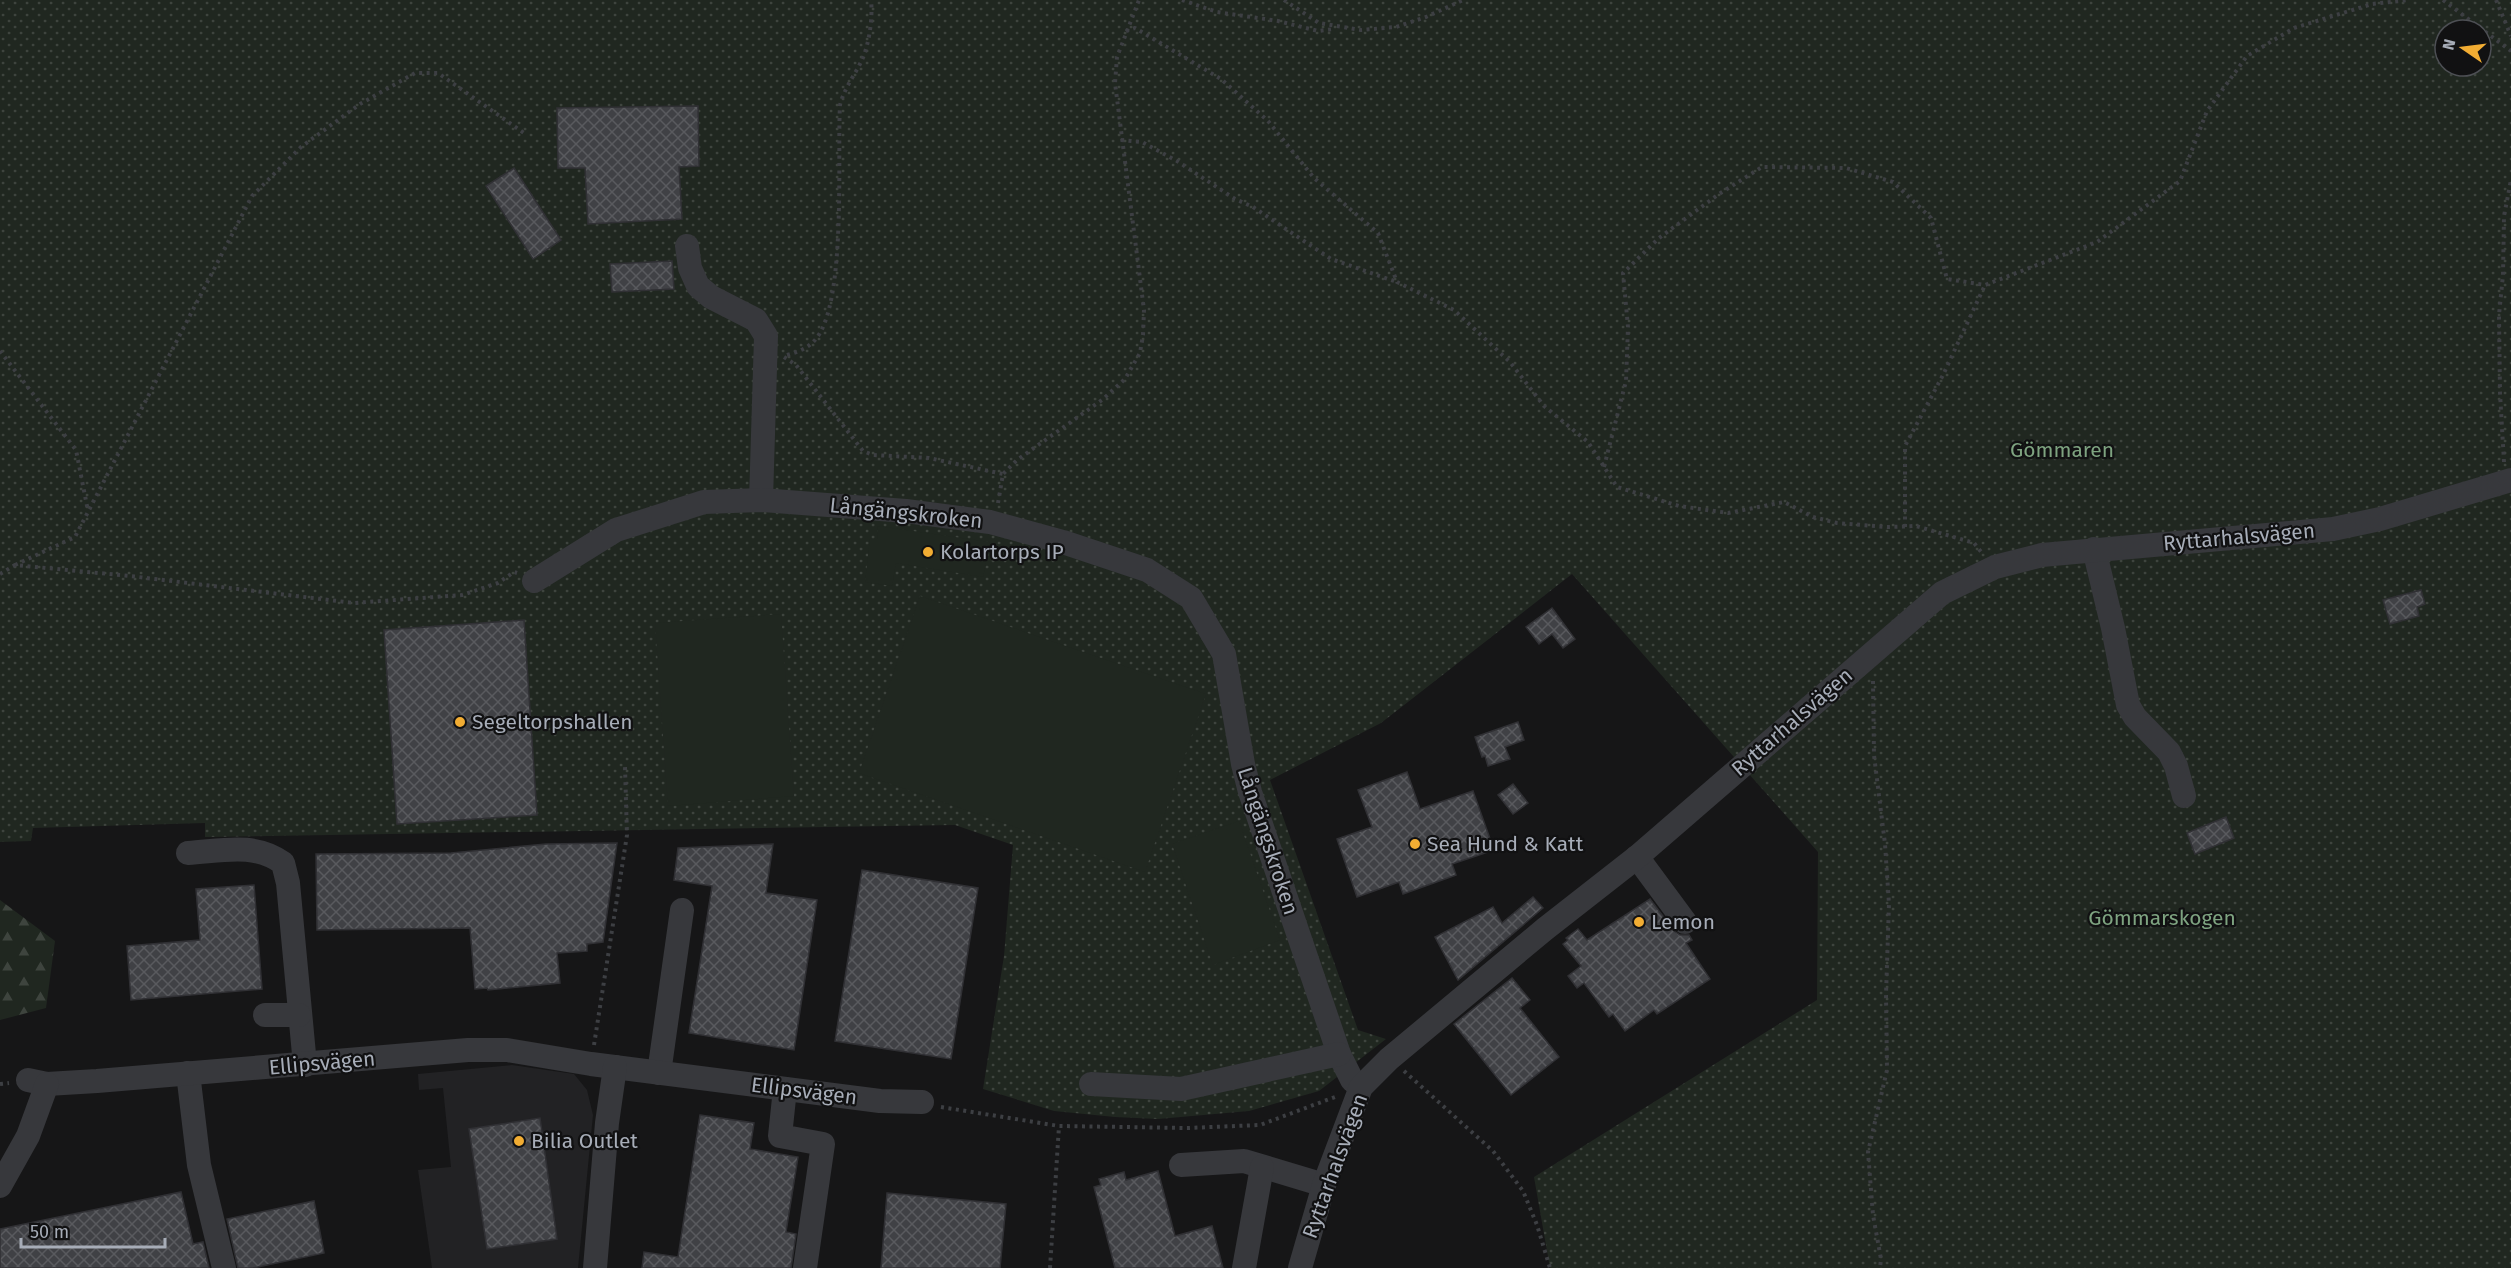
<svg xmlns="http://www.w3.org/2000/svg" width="2511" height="1268" font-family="'Fira Sans',sans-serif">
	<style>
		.built { fill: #222224 }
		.forest { fill: url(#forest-firs) }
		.park { fill: url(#park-dots); fill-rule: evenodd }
		.pitch { fill: #202720 }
		.building { fill: url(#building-cross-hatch); stroke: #303034; stroke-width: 1.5 }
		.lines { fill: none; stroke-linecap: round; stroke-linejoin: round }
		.path { stroke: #3d3f43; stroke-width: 4; stroke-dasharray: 3 4.5; stroke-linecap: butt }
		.minor { stroke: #37383c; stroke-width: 24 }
		.poi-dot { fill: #f2ad33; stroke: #111112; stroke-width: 2 }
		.labels { text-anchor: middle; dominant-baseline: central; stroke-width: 4.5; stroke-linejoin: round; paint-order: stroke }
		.park-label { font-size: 21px; fill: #7ea380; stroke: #111112 }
		.street-label { font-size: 21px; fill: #a7adb8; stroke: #111112 }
		.poi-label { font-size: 21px; fill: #a7adb8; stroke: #111112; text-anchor: start }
	</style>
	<defs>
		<pattern id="forest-firs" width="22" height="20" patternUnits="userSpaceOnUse" patternTransform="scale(1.5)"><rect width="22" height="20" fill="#202720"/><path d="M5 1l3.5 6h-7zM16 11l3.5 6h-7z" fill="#3e443e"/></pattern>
		<pattern id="park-dots" width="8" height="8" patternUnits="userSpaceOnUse" patternTransform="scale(1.5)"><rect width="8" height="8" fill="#202720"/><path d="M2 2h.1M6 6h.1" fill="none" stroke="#3e443e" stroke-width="1.8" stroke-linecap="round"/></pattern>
		<pattern id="building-cross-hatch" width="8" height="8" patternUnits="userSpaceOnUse" patternTransform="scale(1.5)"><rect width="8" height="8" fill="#404145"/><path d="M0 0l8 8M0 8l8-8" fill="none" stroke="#595a5e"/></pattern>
	</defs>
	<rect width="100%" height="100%" fill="#161617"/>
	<polygon class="built" points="512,1065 574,1074 587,1090 593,1115 578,1268 432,1268 418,1170 451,1167 443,1088 419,1090 418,1074"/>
	<polygon class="forest" points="0,900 55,941 46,1008 0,1020"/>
	<path class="park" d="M0,0H2511V1268H1550L1534,1177L1817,1000L1818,852L1572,574L1381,723L1270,780L1358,1030L1386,1039L1319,1091L1249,1111L1158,1119L1115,1117L1054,1111L983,1089L1004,956L1013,845L955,825L205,837V823L33,828L31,841L0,842ZM2445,30H2481V66H2445Z"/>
	<g class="pitch">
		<polygon points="878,526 990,542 983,577 896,563 892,586 865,582 870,539 877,539"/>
		<polygon points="920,596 1206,694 1145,872 859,773"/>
		<polygon points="781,614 794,796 668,806 655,623"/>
		<polygon points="1239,821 1280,940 1213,965 1172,844"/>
	</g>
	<g class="building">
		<polygon points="698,106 699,166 679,167 682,219 588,224 585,168 558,168 557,108"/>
		<polygon points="514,168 561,240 533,259 486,186"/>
		<polygon points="672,261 674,289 612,292 610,264"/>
		<polygon points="2421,590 2425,604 2417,607 2419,616 2390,624 2383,600"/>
		<polygon points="1552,608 1575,639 1563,648 1552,634 1539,644 1526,627"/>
		<polygon points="524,620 537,815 397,824 384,630"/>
		<polygon points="1518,722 1524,740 1505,747 1510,759 1488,766 1485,756 1482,757 1475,737"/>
		<polygon points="1407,772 1420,809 1473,791 1494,850 1452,864 1456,875 1403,894 1399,882 1357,897 1337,839 1372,827 1358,790"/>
		<polygon points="1513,784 1528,803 1513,814 1498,795"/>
		<polygon points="2226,817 2234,838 2195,854 2187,833"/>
		<polygon points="617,843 603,942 587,944 587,951 557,953 560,983 488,990 487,988 475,989 470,928 317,930 316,854 451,853 546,844"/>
		<polygon points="773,844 766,893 817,900 794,1050 689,1033 712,886 674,880 678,848"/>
		<polygon points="862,870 978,888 951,1059 835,1041"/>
		<polygon points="254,885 262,989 131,1000 127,946 200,940 196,889"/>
		<polygon points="1533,897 1543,908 1458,980 1435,937 1493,907 1502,923"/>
		<polygon points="1650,899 1674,931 1680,935 1689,935 1692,940 1686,943 1710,979 1657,1014 1654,1010 1625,1031 1613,1014 1609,1017 1584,983 1577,988 1568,976 1581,966 1563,944 1568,940 1566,938 1578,929 1587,940"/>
		<polygon points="1512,978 1530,1000 1520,1008 1559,1057 1511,1095 1454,1024"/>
		<polygon points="700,1115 754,1123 750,1149 798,1157 786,1232 796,1234 791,1268 642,1268 644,1252 678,1257"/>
		<polygon points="540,1118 557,1239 487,1249 469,1129"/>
		<polygon points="1158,1171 1175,1236 1212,1226 1223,1268 1115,1268 1094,1187 1101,1185 1099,1179 1124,1172 1126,1180"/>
		<polygon points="181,1192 193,1244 203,1242 209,1268 0,1268 0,1229"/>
		<polygon points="887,1193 1006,1204 1000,1268 881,1268"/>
		<polygon points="314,1201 324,1253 253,1268 238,1268 227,1219"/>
	</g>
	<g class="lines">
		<g class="path">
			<polyline points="1182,0 1217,12 1278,21 1318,31 1334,29"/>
			<polyline points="1284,0 1319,23 1361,30 1396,27 1426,17 1463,0"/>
			<polyline points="2443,0 2511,51"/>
			<polyline points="2496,0 2511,36"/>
			<polyline points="1126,31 1135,28 1221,79 1268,121 1314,178 1378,233 1397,282 1454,310 1510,362 1544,406 1588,442 1617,487 1679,506 1728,513 1784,502 1813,517 1837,523 1887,527 1916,526 1974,543 1982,553"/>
			<polyline points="1121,140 1142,142 1177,161 1235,199 1253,207 1331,259 1397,282"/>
			<polyline points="0,351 76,450 88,511"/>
			<path d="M787,355C797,352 807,349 815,340C847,304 837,156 840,105C844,89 854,76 861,62C869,46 873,18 871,0"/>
			<polyline points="784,357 796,365 863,451 873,455 929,458 1003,474"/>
			<polyline points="2504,462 2500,393 2499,315 2503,275 2504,216 2511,180"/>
			<polyline points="1604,467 1626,381 1628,327 1623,273 1659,238 1719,194 1762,167 1846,168 1893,182 1931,218 1947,279 1985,285 2097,242 2180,181 2207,111 2247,56 2294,28 2372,4 2409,0"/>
			<polyline points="998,503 1003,474 1017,460 1102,400 1125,379 1140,353 1143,335 1144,310 1115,83 1117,57 1139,0"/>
			<polyline points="1905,527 1905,446 1943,375 1985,285"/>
			<polyline points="15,565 75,537 252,196 301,147 360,104 415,73 438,73 524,133"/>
			<polyline points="0,574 15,565 130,576 354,603 462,595 498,583 514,572 517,573"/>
			<polyline points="1873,681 1874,755 1885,844 1889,904 1886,995 1887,1070 1868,1152 1873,1215 1881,1259 1880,1268"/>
			<polyline points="594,1045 627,835 625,767"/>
			<polyline points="1404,1071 1493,1151 1523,1191 1537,1225 1550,1268"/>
			<polyline points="0,1084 9,1083"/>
			<polyline points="941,1107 1059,1126 1187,1128 1260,1125 1335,1097"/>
			<polyline points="1050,1268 1059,1126"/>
		</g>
		<g class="minor">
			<polyline points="687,246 690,268 698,286 711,297 756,320 766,336 761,500"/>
			<polyline points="2094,549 2113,628 2128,705 2135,717 2169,752 2176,766 2184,796"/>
			<polyline points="534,581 616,530 704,502 761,500 906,511 990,522 1063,542 1147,570 1191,598 1224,654 1243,764 1250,792 1339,1054 1352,1080 1361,1087"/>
			<path d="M188,853C222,851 254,842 283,863L288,883L305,1065"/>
			<polyline points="1637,857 1685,922"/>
			<polyline points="265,1015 299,1015"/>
			<polyline points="188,1073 199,1165 224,1268"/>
			<polyline points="659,1073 682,910"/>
			<polyline points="28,1080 47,1084 97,1081 468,1050 507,1050 591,1064 880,1101 922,1102"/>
			<polyline points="1091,1084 1181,1089 1339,1054"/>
			<polyline points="785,1089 780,1136 823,1144 805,1268"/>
			<polyline points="1181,1165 1244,1161 1324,1185"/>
			<polyline points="0,1186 28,1136 47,1084"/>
			<polyline points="595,1268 607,1123 615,1067"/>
			<polyline points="1244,1268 1262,1167"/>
			<polyline points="1300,1268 1324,1185 1361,1087 1389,1059 1545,929 1637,857 1942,593 1995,567 2042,555 2333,529 2380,519 2511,480"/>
		</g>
	</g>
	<g class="poi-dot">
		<circle cx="928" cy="552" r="6"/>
		<circle cx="460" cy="722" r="6"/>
		<circle cx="1415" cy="844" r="6"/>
		<circle cx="1639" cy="922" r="6"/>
		<circle cx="519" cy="1141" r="6"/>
	</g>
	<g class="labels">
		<g class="park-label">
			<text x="2062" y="450">Gömmaren</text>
			<text x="2162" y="918">Gömmarskogen</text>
		</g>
		<g class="street-label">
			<text transform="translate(906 513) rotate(6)">Långängskroken</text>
			<text transform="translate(2239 537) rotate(-5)">Ryttarhalsvägen</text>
			<text transform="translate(1792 722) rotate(-41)">Ryttarhalsvägen</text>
			<text transform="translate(1268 841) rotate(72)">Långängskroken</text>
			<text transform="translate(322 1063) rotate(-5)">Ellipsvägen</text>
			<text transform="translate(804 1091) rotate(7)">Ellipsvägen</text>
			<text transform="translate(1335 1166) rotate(-70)">Ryttarhalsvägen</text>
		</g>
		<g class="poi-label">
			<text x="940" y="552">Kolartorps IP</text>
			<text x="472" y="722">Segeltorpshallen</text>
			<text x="1427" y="844">Sea Hund &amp; Katt</text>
			<text x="1651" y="922">Lemon</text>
			<text x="531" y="1141">Bilia Outlet</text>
		</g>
	</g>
	<g transform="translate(2463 48) rotate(284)"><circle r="28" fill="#111112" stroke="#4d4f54" stroke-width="1.5"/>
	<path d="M0-4.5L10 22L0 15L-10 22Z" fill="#f2ad33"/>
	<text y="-9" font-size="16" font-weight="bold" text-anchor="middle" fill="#a7adb8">N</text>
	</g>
	<path d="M21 1238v9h144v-9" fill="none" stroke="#a7adb8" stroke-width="3"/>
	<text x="30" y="1238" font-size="18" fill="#a7adb8" stroke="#111112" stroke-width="4.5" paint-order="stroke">50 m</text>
</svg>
